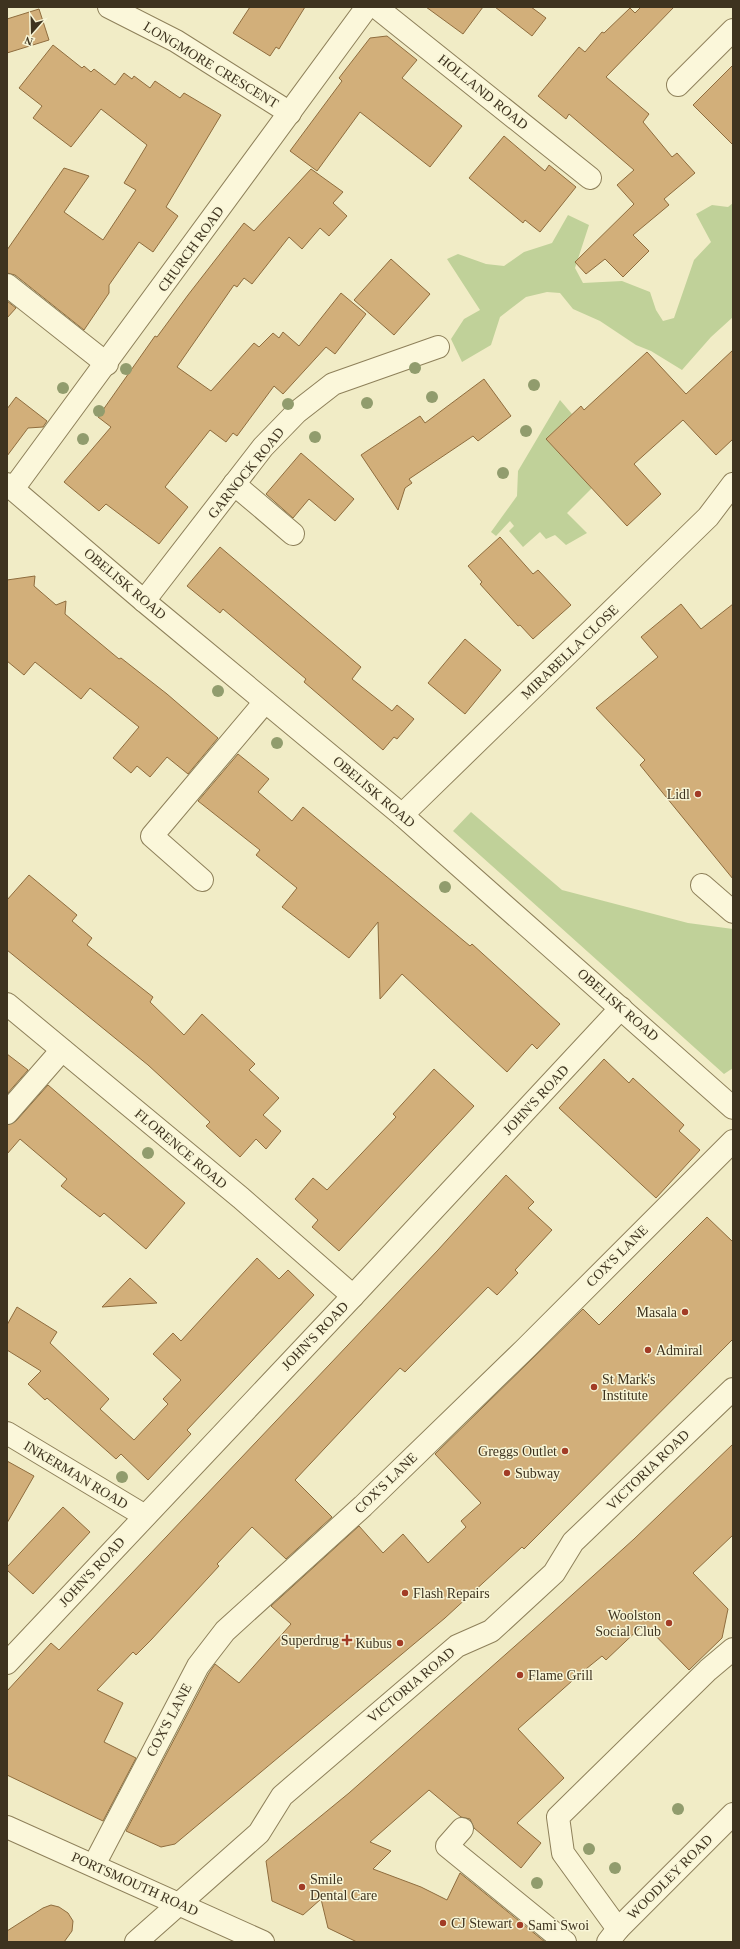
<svg xmlns="http://www.w3.org/2000/svg" width="740" height="1949" font-family="'Times New Roman',serif">
	<style>
		.green { fill: #c0d199 }
		.building { fill: #d2af7a; stroke: #8f6d3e }
		.lines { fill: none; stroke-linecap: round; stroke-linejoin: round }
		.minor-casing { stroke: #8e805a; stroke-width: 24 }
		.minor { stroke: #fbf7da; stroke-width: 22 }
		.tree { fill: #919c6d }
		.poi-dot { fill: #a23c26; stroke: #f8f5d6; stroke-width: 1.5 }
		.labels { text-anchor: middle; dominant-baseline: central; stroke-width: 3; stroke-linejoin: round; paint-order: stroke }
		.street-label { font-size: 14px; fill: #3e331f; stroke: #f8f5d6 }
		.poi-label { font-size: 14px; fill: #3e331f; stroke: #f8f5d6; text-anchor: start }
	</style>
	<rect width="100%" height="100%" fill="#f1ecc6"/>
	<g class="green">
		<polygon points="733,203 733,317 711,337 682,370 651,351 636,345 600,321 573,309 560,293 547,292 526,297 500,317 491,345 462,362 451,339 464,319 480,310 447,259 458,254 486,264 504,266 524,252 552,243 568,215 589,225 575,268 583,283 622,281 650,292 656,310 663,321 674,318 694,260 711,242 696,214 712,205 728,207"/>
		<polygon points="560,400 572,414 546,439 592,488 567,513 587,533 566,545 555,535 546,539 540,532 523,547 509,531 514,526 510,521 496,536 491,532 517,496 518,471"/>
		<polygon points="471,812 562,890 688,923 733,929 733,1068 724,1074 453,831"/>
	</g>
	<g class="building">
		<polygon points="250,7 305,7 279,49 276,47 270,56 233,33"/>
		<polygon points="426,7 483,7 463,34"/>
		<polygon points="495,7 531,7 546,18 532,36"/>
		<polygon points="641,7 674,7 606,77 649,114 643,122 672,157 677,153 695,173 664,199 669,205 633,235 649,251 623,277 605,259 586,274 575,262 634,204 617,185 634,170 569,114 566,119 538,96 579,47 585,52 602,32 604,33 630,8 635,13"/>
		<polygon points="39,9 49,40 7,53 7,19"/>
		<polygon points="387,36 417,60 402,78 462,126 430,167 360,112 317,171 290,151 342,81 339,78 370,38"/>
		<polygon points="53,45 82,68 84,66 91,72 94,69 115,85 124,73 132,79 134,76 150,88 155,81 180,98 184,93 221,115 166,207 178,216 153,252 139,242 109,285 109,293 84,330 15,275 7,273 7,250 64,168 89,176 64,212 103,240 136,190 124,183 147,145 101,109 71,147 33,118 42,106 19,88"/>
		<polygon points="733,65 733,145 693,105"/>
		<polygon points="504,136 545,171 549,165 576,187 540,232 525,220 523,223 469,178"/>
		<polygon points="311,169 343,192 333,203 347,216 329,236 320,228 302,249 289,237 252,284 244,278 237,287 234,285 177,367 211,391 254,343 259,347 273,333 279,338 283,332 299,346 341,293 366,314 335,354 326,347 283,394 274,386 237,436 233,433 226,442 210,430 165,487 188,507 159,544 106,504 99,511 64,482 111,427 98,417 155,336 157,337 188,295 244,223 254,231"/>
		<polygon points="391,259 430,294 394,335 354,300"/>
		<polygon points="7,301 16,308 7,318"/>
		<polygon points="733,350 733,439 716,455 683,420 634,464 661,494 627,526 546,439 581,406 584,410 647,352 686,394"/>
		<polygon points="484,379 511,416 478,441 473,436 409,479 412,483 405,488 398,510 361,455 420,416 425,423"/>
		<polygon points="16,397 47,421 43,427 28,428 7,456 7,409"/>
		<polygon points="301,453 354,499 335,521 309,499 293,518 266,494"/>
		<polygon points="500,537 533,574 538,570 571,605 533,639 520,625 518,626 480,584 482,582 468,566"/>
		<polygon points="220,547 361,667 352,679 392,711 397,705 414,719 397,739 394,737 383,750 304,682 306,679 223,609 220,613 187,586"/>
		<polygon points="35,576 34,586 56,605 66,601 65,614 119,659 121,658 167,694 218,738 188,774 167,757 150,777 137,766 131,773 113,758 139,727 90,688 81,699 35,662 24,675 7,661 7,580"/>
		<polygon points="681,604 701,629 733,604 733,879 640,765 645,760 596,708 658,657 641,637"/>
		<polygon points="465,639 501,670 465,714 428,683"/>
		<polygon points="238,754 269,779 258,792 292,821 303,807 470,946 472,944 560,1024 537,1049 532,1044 507,1072 402,974 380,999 378,922 349,958 282,907 297,888 256,855 260,850 198,801"/>
		<polygon points="29,875 77,915 72,921 92,938 87,945 153,997 150,1002 184,1035 202,1014 255,1064 249,1070 279,1098 263,1115 281,1131 266,1149 256,1139 240,1157 206,1126 210,1122 148,1065 7,950 7,900"/>
		<polygon points="7,1054 28,1070 7,1094"/>
		<polygon points="604,1059 629,1083 633,1078 684,1125 679,1131 700,1150 656,1198 559,1108"/>
		<polygon points="434,1069 474,1106 339,1251 312,1227 318,1220 295,1199 313,1178 327,1190 396,1117 393,1114"/>
		<polygon points="48,1085 185,1203 146,1249 104,1213 100,1217 61,1186 67,1179 20,1139 7,1154 7,1125 16,1121"/>
		<polygon points="506,1175 534,1202 528,1208 552,1230 515,1270 518,1273 497,1295 488,1287 405,1372 400,1368 295,1480 332,1517 286,1559 252,1527 217,1564 219,1566 151,1640 136,1655 133,1652 97,1690 123,1703 104,1742 136,1758 103,1821 7,1775 7,1691 51,1643 59,1650 438,1250"/>
		<polygon points="707,1217 733,1242 733,1339 524,1549 522,1547 445,1618 175,1844 161,1847 126,1831 209,1673 215,1664 239,1683 291,1624 271,1606 359,1526 383,1553 403,1534 428,1563 466,1527 461,1521 481,1503 435,1454 583,1309 599,1325"/>
		<polygon points="257,1258 279,1279 288,1270 314,1295 187,1430 191,1434 148,1480 121,1454 116,1459 47,1398 45,1400 28,1384 41,1371 7,1350 7,1325 17,1307 57,1332 50,1343 109,1399 100,1409 134,1440 168,1404 163,1399 181,1380 153,1354 173,1333 181,1341"/>
		<polygon points="130,1278 157,1303 102,1307"/>
		<polygon points="733,1444 733,1535 693,1573 728,1609 722,1638 689,1670 644,1624 606,1660 602,1656 581,1673 518,1729 564,1778 517,1823 541,1843 521,1868 474,1828 470,1819 461,1817 429,1790 370,1842 391,1851 373,1869 421,1887 447,1900 460,1873 545,1942 357,1942 328,1928 321,1899 303,1915 272,1901 266,1861 349,1793 532,1631 634,1539"/>
		<polygon points="7,1461 34,1476 7,1523"/>
		<polygon points="63,1507 90,1532 33,1594 7,1570 7,1567"/>
		<polygon points="51,1905 59,1907 68,1913 73,1921 72,1931 64,1942 7,1942 7,1931 43,1908"/>
	</g>
	<g class="lines">
		<g class="minor-casing">
			<g id="minor">
				<polyline points="109,7 176,41 290,113"/>
				<polyline points="376,7 590,178"/>
				<polyline points="678,85 733,30"/>
				<polyline points="7,285 107,364"/>
				<polyline points="7,484 144,601 402,815 733,1108"/>
				<polyline points="234,484 293,534"/>
				<polyline points="13,489 367,7"/>
				<polyline points="144,601 263,447 297,412 333,384 438,347"/>
				<polyline points="402,815 708,517 733,484"/>
				<polyline points="202,880 152,836 265,702"/>
				<polyline points="702,885 733,912"/>
				<polyline points="7,1004 241,1198 353,1296"/>
				<polyline points="7,1113 62,1050"/>
				<polyline points="7,1433 145,1516"/>
				<polyline points="7,1663 353,1296 621,1008"/>
				<polyline points="7,1827 263,1942"/>
				<polyline points="462,1829 447,1846 565,1942"/>
				<polyline points="94,1865 198,1666 225,1631 363,1506 526,1348 733,1141"/>
				<polyline points="618,1929 563,1853 558,1817 708,1670 733,1649"/>
				<polyline points="136,1942 259,1833 282,1796 457,1646 491,1631 554,1573 573,1542 733,1389"/>
				<polyline points="608,1942 618,1929 733,1814"/>
			</g>
		</g>
		<use href="#minor" class="minor"/>
	</g>
	<g class="tree">
		<circle cx="415" cy="368" r="6"/>
		<circle cx="126" cy="369" r="6"/>
		<circle cx="534" cy="385" r="6"/>
		<circle cx="63" cy="388" r="6"/>
		<circle cx="432" cy="397" r="6"/>
		<circle cx="367" cy="403" r="6"/>
		<circle cx="288" cy="404" r="6"/>
		<circle cx="99" cy="411" r="6"/>
		<circle cx="526" cy="431" r="6"/>
		<circle cx="315" cy="437" r="6"/>
		<circle cx="83" cy="439" r="6"/>
		<circle cx="503" cy="473" r="6"/>
		<circle cx="218" cy="691" r="6"/>
		<circle cx="277" cy="743" r="6"/>
		<circle cx="445" cy="887" r="6"/>
		<circle cx="148" cy="1153" r="6"/>
		<circle cx="122" cy="1477" r="6"/>
		<circle cx="678" cy="1809" r="6"/>
		<circle cx="589" cy="1849" r="6"/>
		<circle cx="615" cy="1868" r="6"/>
		<circle cx="537" cy="1883" r="6"/>
	</g>
	<g class="poi-dot">
		<circle cx="698" cy="794" r="4"/>
		<circle cx="685" cy="1312" r="4"/>
		<circle cx="648" cy="1350" r="4"/>
		<circle cx="594" cy="1387" r="4"/>
		<circle cx="565" cy="1451" r="4"/>
		<circle cx="507" cy="1473" r="4"/>
		<circle cx="405" cy="1593" r="4"/>
		<circle cx="669" cy="1623" r="4"/>
		<path d="M345 1634h4v4h4v4h-4v4h-4v-4h-4v-4h4z"/>
		<circle cx="400" cy="1643" r="4"/>
		<circle cx="520" cy="1675" r="4"/>
		<circle cx="302" cy="1887" r="4"/>
		<circle cx="443" cy="1923" r="4"/>
		<circle cx="520" cy="1925" r="4"/>
	</g>
	<g class="labels">
		<g class="street-label">
			<text transform="translate(211 65) rotate(31)">LONGMORE CRESCENT</text>
			<text transform="translate(483 92) rotate(39)">HOLLAND ROAD</text>
			<text transform="translate(191 249) rotate(-54)">CHURCH ROAD</text>
			<text transform="translate(246 473) rotate(-51)">GARNOCK ROAD</text>
			<text transform="translate(125 584) rotate(40)">OBELISK ROAD</text>
			<text transform="translate(570 652) rotate(-44)">MIRABELLA CLOSE</text>
			<text transform="translate(374 792) rotate(40)">OBELISK ROAD</text>
			<text transform="translate(618 1005) rotate(41)">OBELISK ROAD</text>
			<text transform="translate(536 1100) rotate(-47)">JOHN'S ROAD</text>
			<text transform="translate(181 1149) rotate(40)">FLORENCE ROAD</text>
			<text transform="translate(617 1256) rotate(-45)">COX'S LANE</text>
			<text transform="translate(315 1336) rotate(-46)">JOHN'S ROAD</text>
			<text transform="translate(648 1470) rotate(-44)">VICTORIA ROAD</text>
			<text transform="translate(76 1475) rotate(31)">INKERMAN ROAD</text>
			<text transform="translate(386 1483) rotate(-44)">COX'S LANE</text>
			<text transform="translate(92 1572) rotate(-47)">JOHN'S ROAD</text>
			<text transform="translate(411 1685) rotate(-40)">VICTORIA ROAD</text>
			<text transform="translate(169 1720) rotate(-62)">COX'S LANE</text>
			<text transform="translate(670 1877) rotate(-45)">WOODLEY ROAD</text>
			<text transform="translate(135 1884) rotate(24)">PORTSMOUTH ROAD</text>
		</g>
		<g class="poi-label">
			<text x="690" y="794" text-anchor="end">Lidl</text>
			<text x="677" y="1312" text-anchor="end">Masala</text>
			<text x="656" y="1350">Admiral</text>
			<text x="602" y="1379">St Mark's<tspan x="602" dy="16">Institute</tspan></text>
			<text x="557" y="1451" text-anchor="end">Greggs Outlet</text>
			<text x="515" y="1473">Subway</text>
			<text x="413" y="1593">Flash Repairs</text>
			<text x="661" y="1615" text-anchor="end">Woolston<tspan x="661" dy="16">Social Club</tspan></text>
			<text x="339" y="1640" text-anchor="end">Superdrug</text>
			<text x="392" y="1643" text-anchor="end">Kubus</text>
			<text x="528" y="1675">Flame Grill</text>
			<text x="310" y="1879">Smile<tspan x="310" dy="16">Dental Care</tspan></text>
			<text x="451" y="1923">CJ Stewart</text>
			<text x="528" y="1925">Sami Swoi</text>
		</g>
	</g>
	<rect width="740" height="1949" fill="none" stroke="#3e331f" stroke-width="16"/>
	<g transform="translate(32 32) rotate(200)" stroke="#f8f5d6" stroke-width="3" paint-order="stroke">
	<path d="M0-3L7 15L0 10L-7 15Z" fill="#3e331f"/>
	<text y="-6" font-size="11" font-weight="bold" text-anchor="middle" fill="#3e331f">N</text>
	</g>
</svg>
